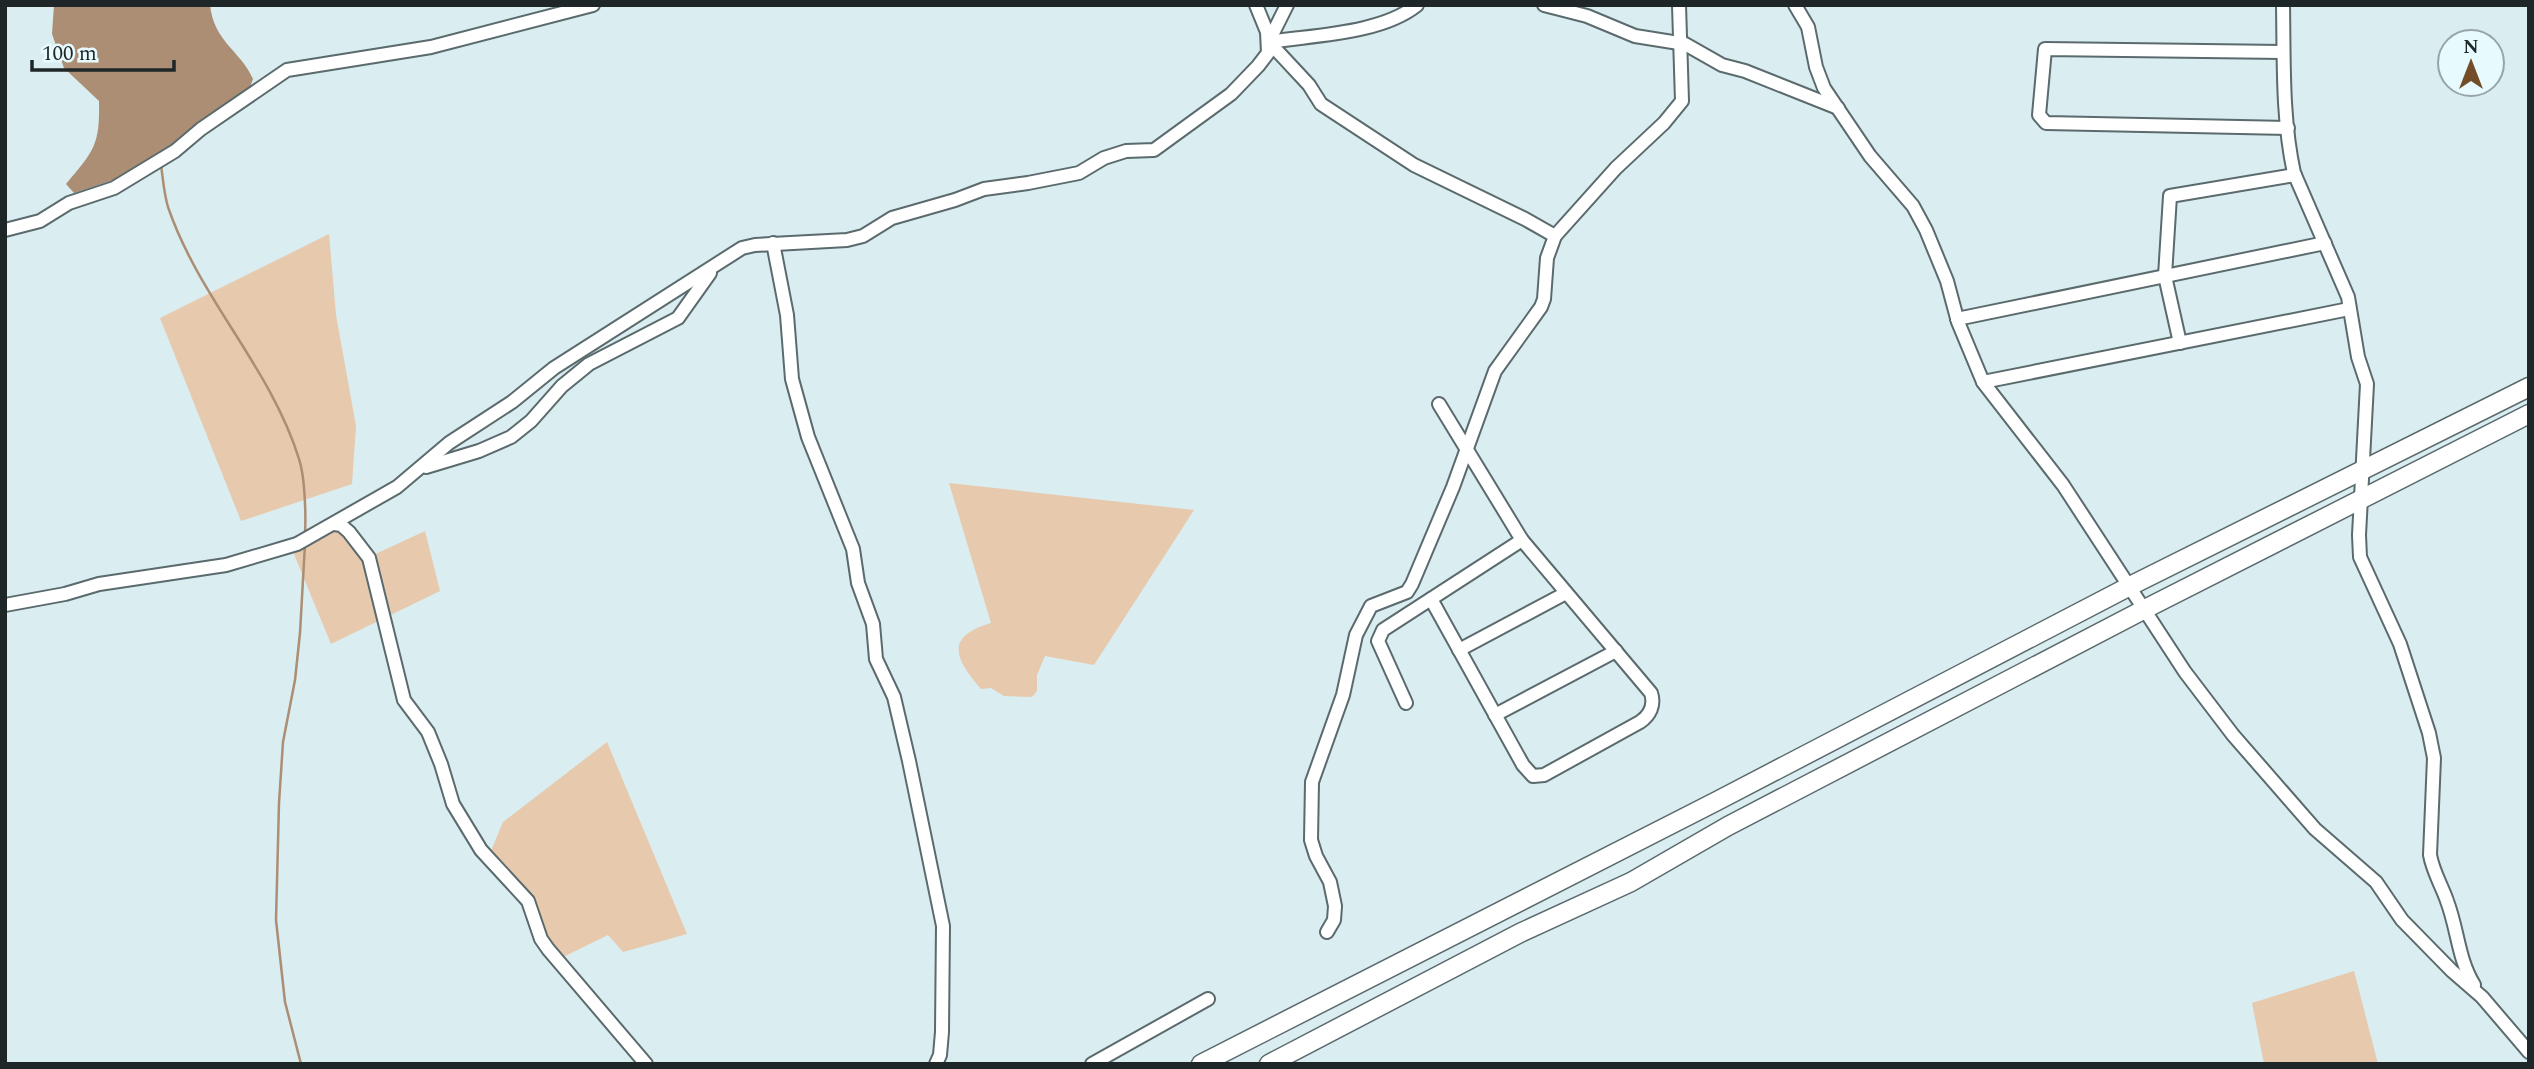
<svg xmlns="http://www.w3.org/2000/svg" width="2534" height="1069" font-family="Spectral,serif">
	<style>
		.green { fill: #e7c9ad }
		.water { fill: #ab8e74 }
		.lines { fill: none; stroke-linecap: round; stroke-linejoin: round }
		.stream { stroke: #ab8e74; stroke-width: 2.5 }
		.minor-casing { stroke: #5a6a6d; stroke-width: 16 }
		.highway-casing { stroke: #5a6a6d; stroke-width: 21 }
		.minor { stroke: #fff; stroke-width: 12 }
		.highway { stroke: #fff; stroke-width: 18 }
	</style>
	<rect width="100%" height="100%" fill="#daedf0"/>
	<g class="green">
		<polygon points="329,234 336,315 356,426 352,484 241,521 160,318"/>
		<path d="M949,483L1194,510L1094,665L1045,656L1037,675V691L1032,697L1004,696L991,688L981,689C955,659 944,637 991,623Z"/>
		<polygon points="334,524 369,557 425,531 440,591 331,644 291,547"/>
		<polygon points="607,742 687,934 623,952 608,935 557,960 532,910 488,858 503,822"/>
		<polygon points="2354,971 2378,1064 2264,1064 2252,1003"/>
	</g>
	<path class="water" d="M54,5H210C214,42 241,51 253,79L250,87L171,146L113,180L74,193L66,184C94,151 100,145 99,101L64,68L52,34Z"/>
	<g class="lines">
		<g class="stream">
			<path d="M161,165C163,179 164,194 168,207C199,298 271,368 299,459C305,476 306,516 305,534"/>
			<polyline points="301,1064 285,1002 276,920 279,803 283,742 295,680 300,633 305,544"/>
		</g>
		<g class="minor-casing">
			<g id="minor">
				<polyline points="1544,5 1587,16 1635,36 1685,44 1722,65 1745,71 1838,108"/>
				<polyline points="1795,5 1808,27 1816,67 1824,88 1870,156 1913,206 1926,230 1947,281 1958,322 1983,382 2063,485 2185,672 2233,735 2315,829 2376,882 2402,920 2452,971 2482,997 2529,1052"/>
				<path d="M2283,5C2284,61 2282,118 2294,173L2348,297L2358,357L2367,384L2359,535L2360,557L2400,644L2429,733L2434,758L2430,855C2433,872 2442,886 2447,901C2458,930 2458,959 2474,985"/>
				<polyline points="1269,41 1287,5"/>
				<polyline points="1269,42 1309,85 1321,104 1414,165 1525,219 1555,236"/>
				<path d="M1269,42C1313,35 1381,34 1417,5"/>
				<polyline points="2283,52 2045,49 2039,115 2046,123 2288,128"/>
				<polyline points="5,230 40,221 69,203 114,188 175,151 201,129 287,70 431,47 593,5"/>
				<polyline points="773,243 787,315 792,379 808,437 853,549 858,583 873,624 876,659 894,697 909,761 943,926 942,1032 940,1055 936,1064"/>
				<polyline points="1957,319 2325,243"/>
				<polyline points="2180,343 2165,276 2170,196 2295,175"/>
				<polyline points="1983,382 2349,309"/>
				<polyline points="426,467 479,451 511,437 531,421 562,386 589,364 678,318 710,273"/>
				<polyline points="334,524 341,525 349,532 369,558 404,700 428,732 441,764 453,804 481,850 528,901 541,939 548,949 646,1064"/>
				<path d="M1431,599L1523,765L1533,776L1544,775L1640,722C1650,715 1655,705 1651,693L1522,540L1439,404"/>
				<polyline points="5,605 65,594 99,584 226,565 297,544 397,487 449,443 512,402 554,368 742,248 755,245 847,240 863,236 892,218 955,200 984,189 1028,183 1079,173 1104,158 1126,151 1154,150 1231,94 1258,66 1268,53 1267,32 1256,5"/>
				<polyline points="1459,650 1566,593"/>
				<polyline points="1406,703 1378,641 1383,630 1522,540"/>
				<polyline points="1495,715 1616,651"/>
				<polyline points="1327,932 1334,920 1335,906 1330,882 1316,856 1311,840 1312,782 1343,695 1356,635 1371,606 1407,592 1412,584 1453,487 1495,371 1541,307 1544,299 1547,258 1555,236 1616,168 1664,123 1682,101 1679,5"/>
				<polyline points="1092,1064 1208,999"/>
			</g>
		</g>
		<g class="highway-casing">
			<g id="highway">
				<polyline points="1201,1064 1717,801 2130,586 2529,387"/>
				<polyline points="1269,1064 1520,933 1631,882 1728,826 2145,609 2529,414"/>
			</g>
		</g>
		<use href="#minor" class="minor"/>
		<use href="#highway" class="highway"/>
	</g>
	<rect width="2534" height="1069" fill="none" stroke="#1f2627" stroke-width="14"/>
	<g transform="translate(2471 63)"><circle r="33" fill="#e7fafe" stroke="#97a5a8" stroke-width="2"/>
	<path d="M0-5L12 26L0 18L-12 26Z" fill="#724d28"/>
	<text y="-10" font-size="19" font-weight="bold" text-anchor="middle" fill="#1f2627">N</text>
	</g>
	<path d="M32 60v10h142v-10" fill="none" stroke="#1f2627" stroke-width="3.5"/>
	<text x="42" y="60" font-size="21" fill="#1f2627" stroke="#e7fafe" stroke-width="5" paint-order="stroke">100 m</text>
</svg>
